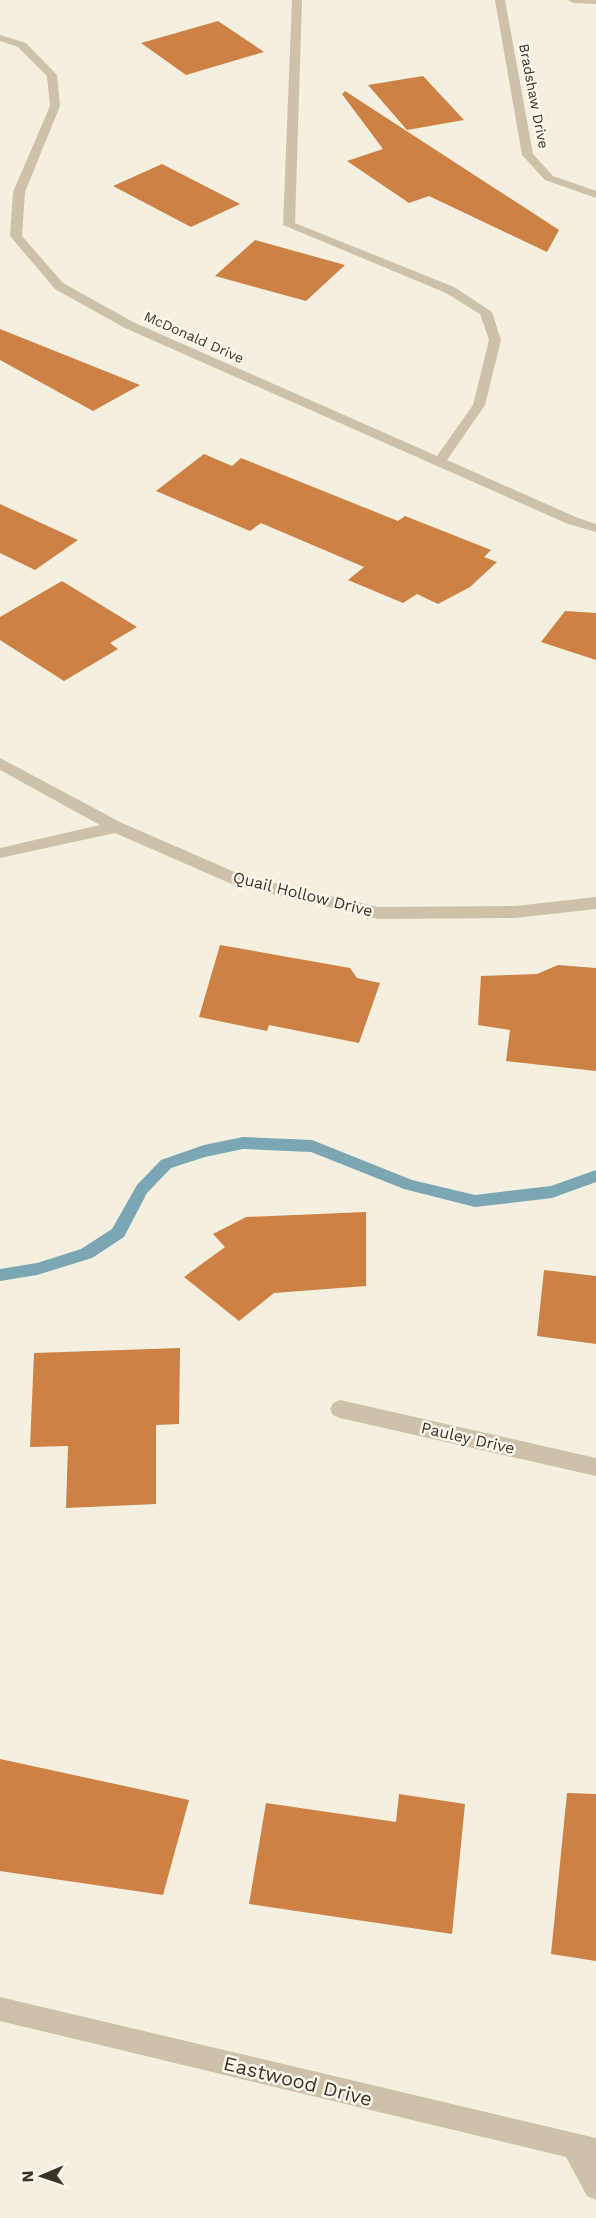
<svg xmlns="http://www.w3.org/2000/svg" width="596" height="2218" font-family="'Work Sans',sans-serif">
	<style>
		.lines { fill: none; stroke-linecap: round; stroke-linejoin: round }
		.stream { fill: #7ba6b4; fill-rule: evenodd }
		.building { fill: #ce8144 }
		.minor { fill: #cec1a9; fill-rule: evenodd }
		.labels { text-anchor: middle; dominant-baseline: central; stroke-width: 5; stroke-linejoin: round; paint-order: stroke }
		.far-street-label { font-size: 14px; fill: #3b322a; stroke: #fbf7ec }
		.street-label { font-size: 16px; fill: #3b322a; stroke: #fbf7ec }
		.near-street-label { font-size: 20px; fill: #3b322a; stroke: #fbf7ec }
	</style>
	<rect width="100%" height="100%" fill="#f4efdf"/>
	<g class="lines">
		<polygon class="stream" points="243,1137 312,1140 412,1180 475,1195 551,1186 596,1170 596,1182 552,1198 475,1207 404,1189 311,1152 243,1149 205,1157 171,1168 147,1193 124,1237 92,1258 37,1275 0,1281 0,1269 37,1263 81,1249 112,1229 137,1185 161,1160 204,1145"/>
	</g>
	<g class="building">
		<polygon points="218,21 264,52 186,75 141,43"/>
		<polygon points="423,76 464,120 407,130 368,85"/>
		<polygon points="345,91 559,230 547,252 429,196 409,203 347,161 383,149 342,94"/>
		<polygon points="162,164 240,204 191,227 113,186"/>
		<polygon points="255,240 345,265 306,301 215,276"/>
		<polygon points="0,329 140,385 93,411 0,360"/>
		<polygon points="204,454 232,466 241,458 398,521 405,516 491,550 484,557 497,562 470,587 438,604 417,594 403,603 348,580 364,567 261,523 250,531 156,491"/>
		<polygon points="0,504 78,540 35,570 0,553"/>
		<polygon points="62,581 137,627 110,643 118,649 64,681 0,640 0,617"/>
		<polygon points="565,611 596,613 596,660 541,642"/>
		<polygon points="220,945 350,968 357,978 380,983 359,1043 269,1025 267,1031 199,1017"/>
		<polygon points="558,965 596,968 596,1071 506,1061 510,1030 478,1025 481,976 537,974"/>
		<polygon points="366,1212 366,1286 274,1293 239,1321 184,1277 225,1247 213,1234 246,1217"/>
		<polygon points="544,1270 596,1276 596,1344 537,1336"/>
		<polygon points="180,1348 179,1424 156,1425 156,1504 66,1508 68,1446 30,1447 34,1353"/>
		<polygon points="0,1759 189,1800 163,1895 0,1871"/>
		<polygon points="567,1793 596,1794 596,1961 551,1954"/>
		<polygon points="399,1794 465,1804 452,1934 249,1904 266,1803 396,1822"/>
	</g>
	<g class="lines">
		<g class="minor">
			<polygon points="292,0 302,0 295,223 454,287 492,312 501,340 485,405 447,460 578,518 596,524 596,532 568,524 125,328 55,289 10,236 13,192 50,106 47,76 18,47 0,41 0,35 26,43 57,75 60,106 25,192 22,236 63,283 133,322 437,456 473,405 489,340 480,314 446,293 283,225"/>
			<polygon points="495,0 505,0 533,154 553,176 596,191 596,198 545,180 522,155"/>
			<polygon points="568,0 596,0 596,4 573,3"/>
			<polygon points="0,758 122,823 244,876 378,907 515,906 596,897 596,909 515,918 378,919 234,885 115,833 0,858 0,848 100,825 0,770"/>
			<polygon points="340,1400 596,1458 596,1476 340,1418 333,1415 330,1409 333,1403"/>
			<polygon points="0,1997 596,2138 596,2200 587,2196 566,2157 0,2021"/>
		</g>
	</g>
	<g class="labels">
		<g class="far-street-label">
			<text transform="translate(534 96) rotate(79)">Bradshaw Drive</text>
			<text transform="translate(194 337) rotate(24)">McDonald Drive</text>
		</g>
		<g class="street-label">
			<text transform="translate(303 894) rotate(14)">Quail Hollow Drive</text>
			<text transform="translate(468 1438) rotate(13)">Pauley Drive</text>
		</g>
		<g class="near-street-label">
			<text transform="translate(298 2081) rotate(14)">Eastwood Drive</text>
		</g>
	</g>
	<g transform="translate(42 2176) rotate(268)" stroke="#fbf7ec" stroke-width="4.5" paint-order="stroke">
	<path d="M0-4.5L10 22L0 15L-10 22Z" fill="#3b322a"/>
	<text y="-9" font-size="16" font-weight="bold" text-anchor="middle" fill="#3b322a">N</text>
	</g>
</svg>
